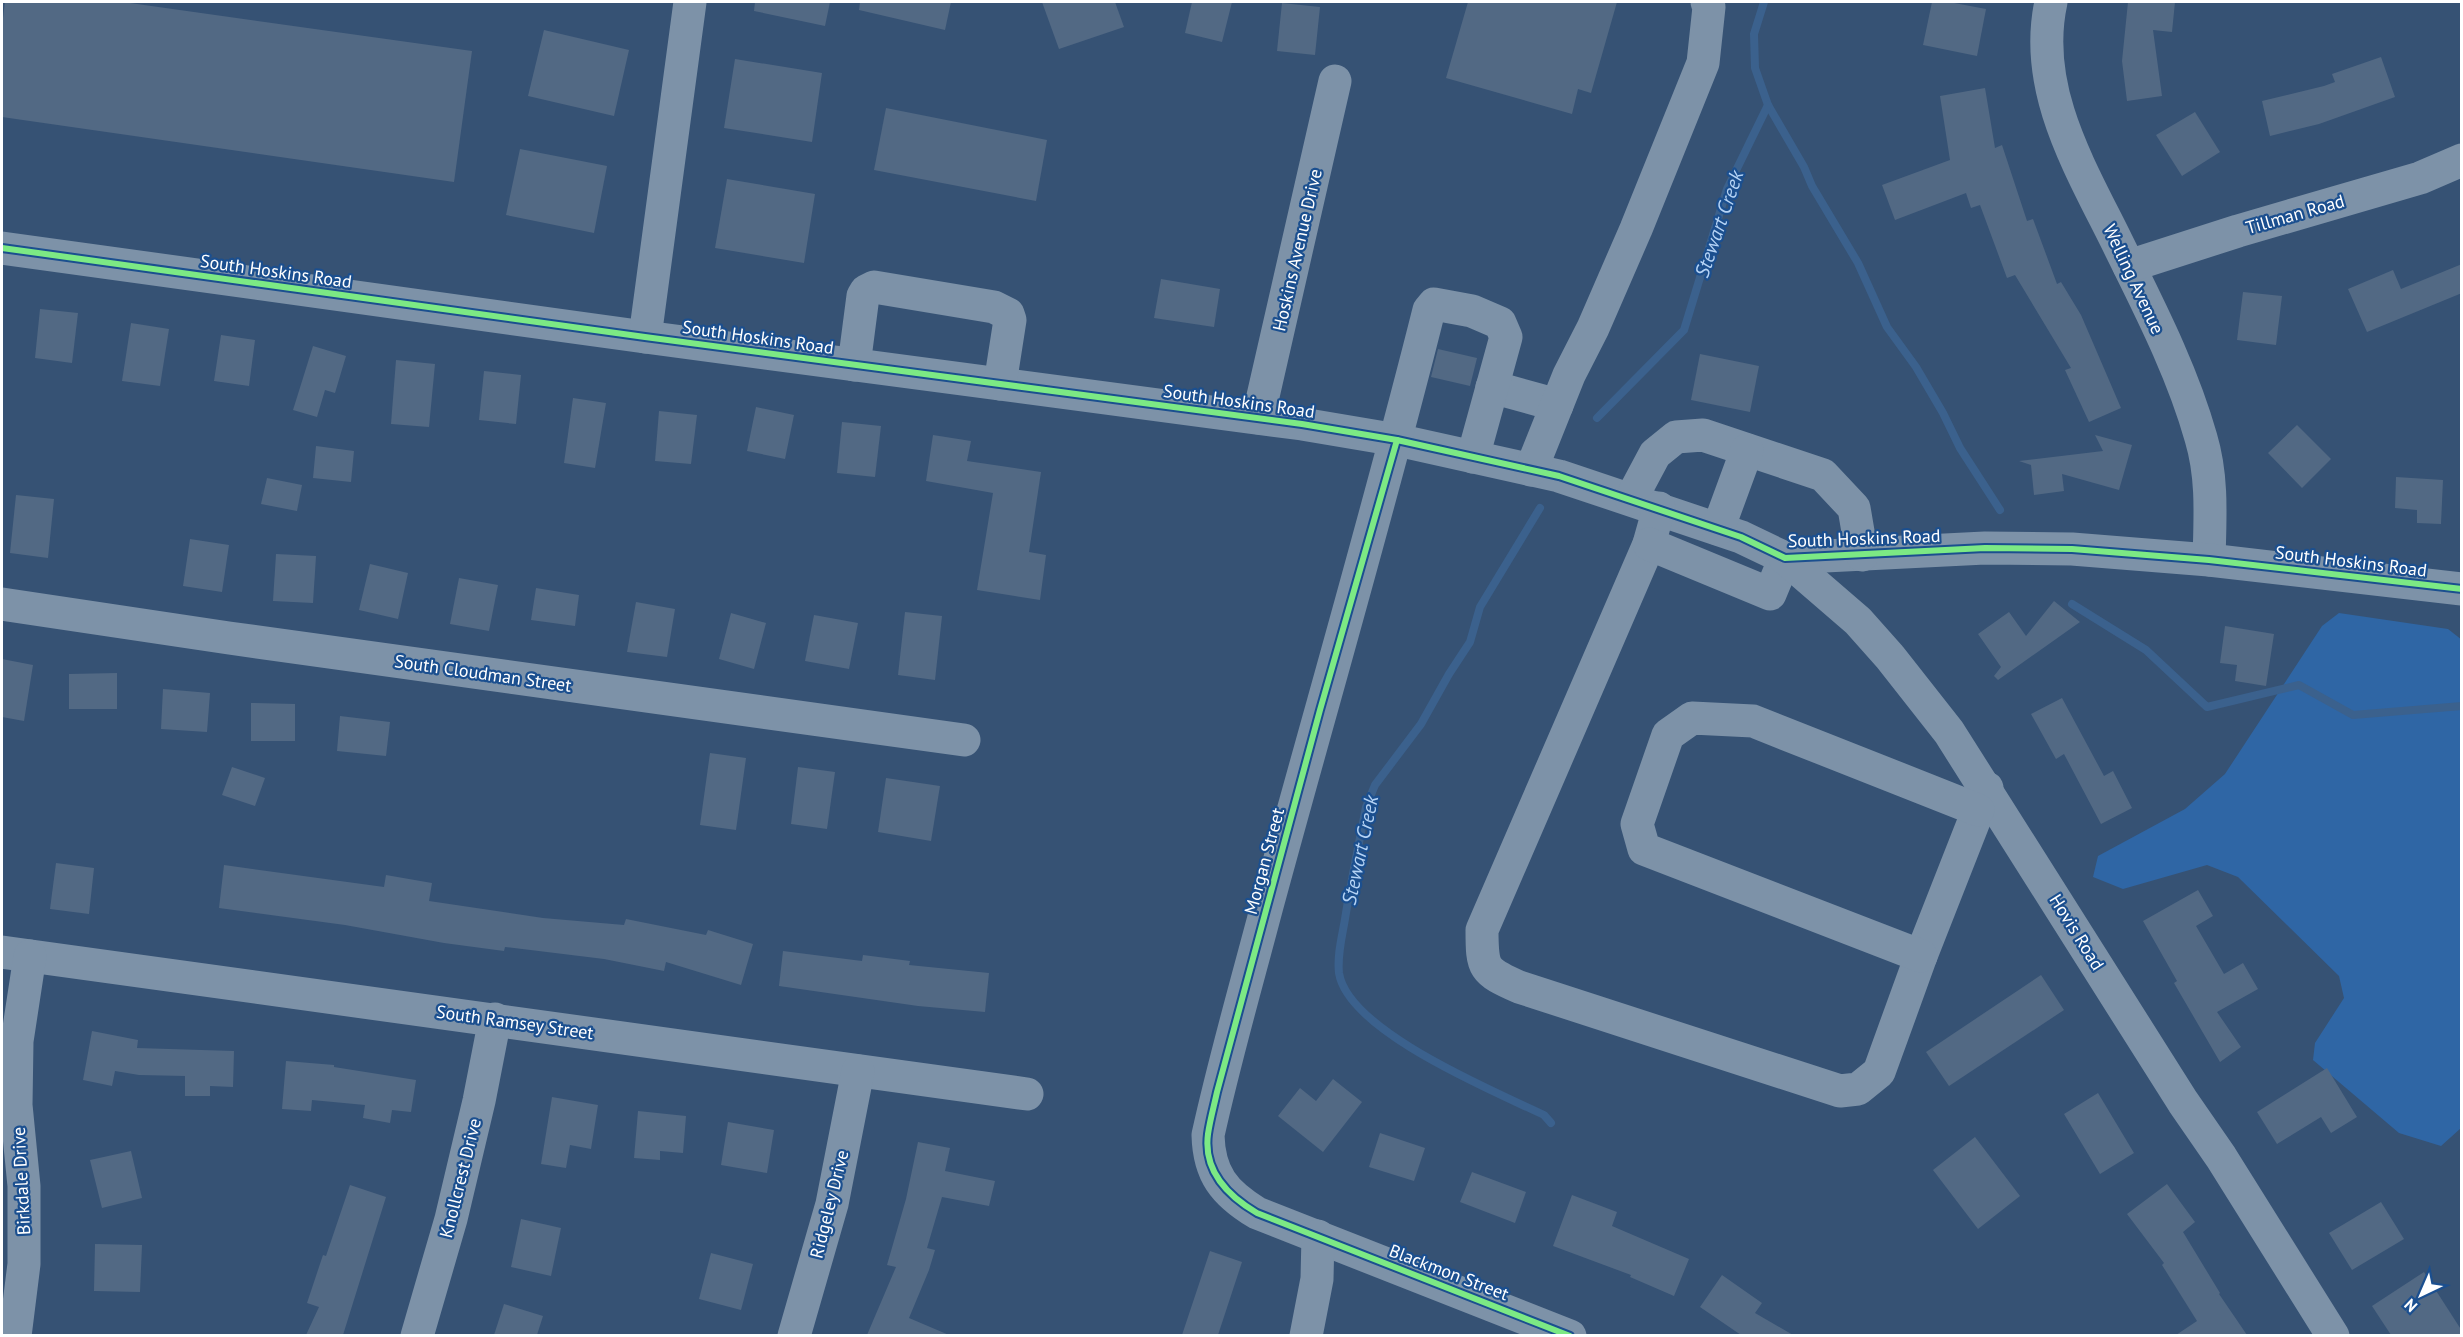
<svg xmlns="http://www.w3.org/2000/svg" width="2463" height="1337" font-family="'PT Sans',sans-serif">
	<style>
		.green { fill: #2f66a5 }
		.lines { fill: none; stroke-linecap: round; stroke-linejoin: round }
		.stream { stroke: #3b618d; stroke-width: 8 }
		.building { fill: #526984 }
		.minor { stroke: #7d92a8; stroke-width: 33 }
		.cycleway-casing { stroke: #1b4f8f; stroke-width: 10 }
		.cycleway { stroke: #7ce984; stroke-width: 6 }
		.labels { text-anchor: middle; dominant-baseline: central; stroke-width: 4.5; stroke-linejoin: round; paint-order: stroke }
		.street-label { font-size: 18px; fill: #fff; stroke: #1b4f8f }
		.water-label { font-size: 20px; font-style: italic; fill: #b5d3f5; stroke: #1b4f8f }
	</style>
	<rect width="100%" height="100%" fill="#365274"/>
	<polygon class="green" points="2339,613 2448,629 2462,640 2461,1128 2441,1146 2399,1133 2313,1060 2315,1043 2344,998 2339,976 2238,877 2207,865 2123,889 2093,877 2098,856 2185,809 2225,774 2322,626"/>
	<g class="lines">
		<g class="stream">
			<polyline points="1764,2 1754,34 1755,68 1768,105 1804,167 1812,186 1858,263 1887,327 1916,367 1943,413 1960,448 2000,510"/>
			<polyline points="1597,418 1684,330 1727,189 1768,105"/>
			<path d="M1540,508L1480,607L1470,642L1449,674L1421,724L1375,785L1366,807C1359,844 1351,881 1345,919C1342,937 1337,955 1339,973C1348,1031 1494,1091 1544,1115L1551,1123"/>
			<polyline points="2072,604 2146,650 2207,707 2299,685 2353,715 2462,706"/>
		</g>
	</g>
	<g class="building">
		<polygon points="5,2 123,2 472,51 454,182 2,117 2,26"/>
		<polygon points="755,2 830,2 825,26 754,11"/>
		<polygon points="860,2 951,2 945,30 859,10"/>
		<polygon points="1042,2 1115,2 1124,27 1059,49"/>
		<polygon points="1192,2 1232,2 1222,42 1185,33"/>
		<polygon points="1468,2 1617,2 1591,93 1578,89 1572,114 1446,78"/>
		<polygon points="1932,2 1949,2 1986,9 1977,56 1923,45"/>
		<polygon points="2128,2 2175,2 2172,32 2153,30 2162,96 2127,101 2122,61"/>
		<polygon points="1282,3 1320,7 1315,55 1277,51"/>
		<polygon points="544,30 629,50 614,116 528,96"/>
		<polygon points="2381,57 2395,97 2319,124 2270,136 2262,101 2324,86 2335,82 2332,74"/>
		<polygon points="735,59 822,73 812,142 724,128"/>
		<polygon points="1985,88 1995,148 2002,145 2027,221 2033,219 2057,284 2061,282 2081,315 2121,408 2089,422 2065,370 2071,368 2015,275 2007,278 1980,205 1971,208 1966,193 1895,220 1882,185 1950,160 1940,96"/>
		<polygon points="886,108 1047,140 1036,201 874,170"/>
		<polygon points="2195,112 2220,152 2182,176 2156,135"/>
		<polygon points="520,149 607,166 594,233 506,215"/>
		<polygon points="727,179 815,194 804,263 715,248"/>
		<polygon points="2462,264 2462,293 2367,332 2348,289 2393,270 2401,289"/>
		<polygon points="1161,279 1220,289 1214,327 1154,318"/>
		<polygon points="2243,292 2282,296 2276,345 2237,340"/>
		<polygon points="40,309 78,313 72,363 35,358"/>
		<polygon points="131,323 169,329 160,386 122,381"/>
		<polygon points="221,335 255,340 249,386 214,381"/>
		<polygon points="313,346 346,356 335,393 325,390 317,417 293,410"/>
		<polygon points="1438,349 1477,358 1470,386 1431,377"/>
		<polygon points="1700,354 1759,366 1750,412 1691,400"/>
		<polygon points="396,360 435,364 429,427 391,424"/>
		<polygon points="484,371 521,375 516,424 479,420"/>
		<polygon points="573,398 606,403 595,468 564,463"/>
		<polygon points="756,407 794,415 785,459 747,451"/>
		<polygon points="659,411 697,415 691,464 655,461"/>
		<polygon points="842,422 881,426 875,477 837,473"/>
		<polygon points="2297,425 2331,459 2302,488 2268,453"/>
		<polygon points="933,435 971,441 967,461 1041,472 1029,552 1046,555 1040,600 977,590 993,493 926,481"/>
		<polygon points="2095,435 2132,445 2119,490 2062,474 2064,491 2034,495 2031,465 2019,461 2103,451"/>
		<polygon points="316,446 354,451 351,482 313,478"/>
		<polygon points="2396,477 2443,480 2441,524 2417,523 2417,510 2395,508"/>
		<polygon points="267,478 302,485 297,511 261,504"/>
		<polygon points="16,495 54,499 48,558 10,553"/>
		<polygon points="190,539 229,545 222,592 183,586"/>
		<polygon points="276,554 316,556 313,603 273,601"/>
		<polygon points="370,564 408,573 398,619 359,610"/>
		<polygon points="459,578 498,585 489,631 450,624"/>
		<polygon points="536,588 579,595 575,626 531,620"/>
		<polygon points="2054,601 2080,622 1998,680 1994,676 2001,667 1978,634 2009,612 2026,636"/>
		<polygon points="636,602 675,609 667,657 627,652"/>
		<polygon points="905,612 942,616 935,680 898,675"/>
		<polygon points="731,613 766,623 754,669 719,659"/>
		<polygon points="814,615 858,623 849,669 805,661"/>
		<polygon points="2225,626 2274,634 2266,686 2235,681 2237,665 2220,663"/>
		<polygon points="2,659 33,665 24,721 2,717"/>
		<polygon points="117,673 117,709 69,709 69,674"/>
		<polygon points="163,689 210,693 207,732 161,729"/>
		<polygon points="2062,698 2104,776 2113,771 2132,808 2101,824 2064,754 2056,759 2031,714"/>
		<polygon points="251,703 295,704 295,741 251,741"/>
		<polygon points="340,716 390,722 386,756 337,751"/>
		<polygon points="710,753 746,758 736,830 700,825"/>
		<polygon points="232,767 265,778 255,806 222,795"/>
		<polygon points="798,767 835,772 827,829 791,824"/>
		<polygon points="886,778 940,786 931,841 878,832"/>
		<polygon points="56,863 94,868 89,914 50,909"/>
		<polygon points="224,865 384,887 386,875 432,883 429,901 543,918 624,925 626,919 706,935 708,930 753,944 741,985 666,962 664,971 604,959 505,947 504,951 444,943 345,925 219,908"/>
		<polygon points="2198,890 2213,916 2196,926 2224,974 2243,963 2258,989 2217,1012 2241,1047 2220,1062 2174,983 2177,981 2143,921"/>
		<polygon points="783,951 862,961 863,955 910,961 909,965 989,973 985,1012 918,1006 779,986"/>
		<polygon points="2041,975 2064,1010 1949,1086 1926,1052"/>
		<polygon points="92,1031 138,1040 137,1048 234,1051 233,1087 210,1086 210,1096 185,1096 185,1076 139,1075 115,1071 112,1086 83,1080"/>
		<polygon points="286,1061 334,1065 334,1067 416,1080 411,1112 392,1110 390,1123 363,1118 365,1105 312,1100 311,1111 282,1109"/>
		<polygon points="2327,1068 2357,1117 2331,1133 2321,1117 2277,1144 2257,1112"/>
		<polygon points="1333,1079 1362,1102 1323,1152 1278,1116 1300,1088 1316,1101"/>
		<polygon points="2098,1093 2134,1153 2100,1174 2064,1114"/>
		<polygon points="552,1097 598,1105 591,1149 570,1145 566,1168 541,1164"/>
		<polygon points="638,1111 686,1116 683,1153 660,1151 660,1160 634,1158"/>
		<polygon points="728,1122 774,1130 767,1173 721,1165"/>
		<polygon points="1380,1133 1425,1148 1414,1181 1369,1167"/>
		<polygon points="1975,1137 2020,1196 1978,1229 1933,1170"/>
		<polygon points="918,1142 950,1148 945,1171 995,1181 989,1206 942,1197 927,1248 935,1250 929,1270 909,1318 949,1335 867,1335 896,1267 887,1265 906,1199"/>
		<polygon points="131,1151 142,1198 102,1208 90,1160"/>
		<polygon points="1472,1172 1526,1192 1515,1223 1460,1202"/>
		<polygon points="2167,1184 2195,1222 2183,1232 2220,1293 2219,1294 2247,1335 2176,1335 2197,1321 2162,1265 2164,1263 2127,1214"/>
		<polygon points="350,1185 386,1197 343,1335 306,1335 319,1307 307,1303 323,1255 326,1256"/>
		<polygon points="1572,1195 1617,1212 1612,1226 1689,1259 1674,1296 1630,1277 1631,1275 1553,1246"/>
		<polygon points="2381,1202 2404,1239 2352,1270 2329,1233"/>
		<polygon points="521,1219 561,1228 551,1276 511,1267"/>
		<polygon points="95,1244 142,1245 140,1292 94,1291"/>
		<polygon points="1210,1251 1242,1262 1218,1335 1182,1335"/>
		<polygon points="711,1253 753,1264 741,1310 699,1299"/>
		<polygon points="2424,1272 2462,1331 2462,1335 2391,1335 2372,1306"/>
		<polygon points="1722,1275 1762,1303 1755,1313 1793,1335 1741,1335 1700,1307"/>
		<polygon points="504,1304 543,1316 537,1335 494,1335"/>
	</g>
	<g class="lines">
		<g class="minor">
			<path d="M2051,2C2032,89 2080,167 2117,242C2148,305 2182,370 2201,438C2213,478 2210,519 2209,560"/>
			<polyline points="2,248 645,337 1302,424 1397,440 1559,476 1741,537 1785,558 1985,548 2072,549 2209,560 2462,589"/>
			<polyline points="2129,266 2238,231 2420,178 2462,160"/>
			<polyline points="645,337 690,2"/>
			<polyline points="854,365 863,296 866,291 874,287 994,307 1008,314 1010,320 1000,384"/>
			<polyline points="1492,387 1557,405"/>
			<polyline points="1258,418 1335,81"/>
			<path d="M1473,457L1506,337L1500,323L1472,311L1434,304L1429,310C1379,510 1321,707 1267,906C1247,982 1225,1058 1208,1135C1209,1174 1224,1193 1257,1213L1570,1336"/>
			<polyline points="1531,470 1569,375 1593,328 1636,229 1703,63 1709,7 1707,2"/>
			<polyline points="1631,499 1655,454 1676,437 1703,435 1823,475 1854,508 1862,555"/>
			<path d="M1659,508L1649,544L1482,930C1482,969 1483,971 1519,987L1840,1091L1858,1089L1879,1072L1921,956L1987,788"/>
			<polyline points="1718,529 1747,450"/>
			<polyline points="1649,544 1770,594 1785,558"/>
			<polyline points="1785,558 1858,621 1890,657 1949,732 2183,1102 2221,1157 2333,1336"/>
			<polyline points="2,604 229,638 964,740"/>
			<polyline points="2,952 1027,1094"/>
			<polyline points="1921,956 1644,849 1637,824 1668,735 1692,718 1753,721 1978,810"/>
			<polyline points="15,1336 24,1264 24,1186 16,1105 17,1041 30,956"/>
			<polyline points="417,1336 451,1219 479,1101 495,1019"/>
			<polyline points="794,1336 832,1204 858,1071"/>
			<polyline points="1306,1336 1317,1279 1318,1236"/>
		</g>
		<g class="cycleway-casing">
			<g id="cycleway">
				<polyline points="2,248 645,337 1302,424 1397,440 1559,476 1741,537 1785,558 1985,548 2072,549 2209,560 2462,589"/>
				<path d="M1397,440L1320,710L1217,1092C1214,1106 1210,1120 1208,1134C1203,1171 1228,1196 1257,1213L1570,1336"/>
			</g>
		</g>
		<use href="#cycleway" class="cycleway"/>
	</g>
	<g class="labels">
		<g class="street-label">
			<text transform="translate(2295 214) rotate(-16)">Tillman Road</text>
			<text transform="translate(1297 250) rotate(-77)">Hoskins Avenue Drive</text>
			<text transform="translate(276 271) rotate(8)">South Hoskins Road</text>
			<text transform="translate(2134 279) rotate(65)">Welling Avenue</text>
			<text transform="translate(758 337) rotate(8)">South Hoskins Road</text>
			<text transform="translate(1239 401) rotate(8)">South Hoskins Road</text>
			<text transform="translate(1864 538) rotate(-2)">South Hoskins Road</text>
			<text transform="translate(2351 561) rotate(7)">South Hoskins Road</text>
			<text transform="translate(483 673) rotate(8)">South Cloudman Street</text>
			<text transform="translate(1264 861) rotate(-75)">Morgan Street</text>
			<text transform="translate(2077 932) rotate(58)">Hovis Road</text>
			<text transform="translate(515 1022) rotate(8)">South Ramsey Street</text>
			<text transform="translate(460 1178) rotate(-76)">Knollcrest Drive</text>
			<text transform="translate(21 1181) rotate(-93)">Birkdale Drive</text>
			<text transform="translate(829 1204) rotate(-76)">Ridgeley Drive</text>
			<text transform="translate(1449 1272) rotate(21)">Blackmon Street</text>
		</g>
		<g class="water-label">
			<text transform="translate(1719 224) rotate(-71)">Stewart Creek</text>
			<text transform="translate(1360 850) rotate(-78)">Stewart Creek</text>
		</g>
	</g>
	<rect width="2463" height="1337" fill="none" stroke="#ffffff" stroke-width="6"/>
	<g transform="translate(2421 1295) rotate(224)" stroke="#1b4f8f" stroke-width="4.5" paint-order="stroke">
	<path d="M0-4.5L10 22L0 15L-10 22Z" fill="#ffffff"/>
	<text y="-9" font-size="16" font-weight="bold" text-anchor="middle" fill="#ffffff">N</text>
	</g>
</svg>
